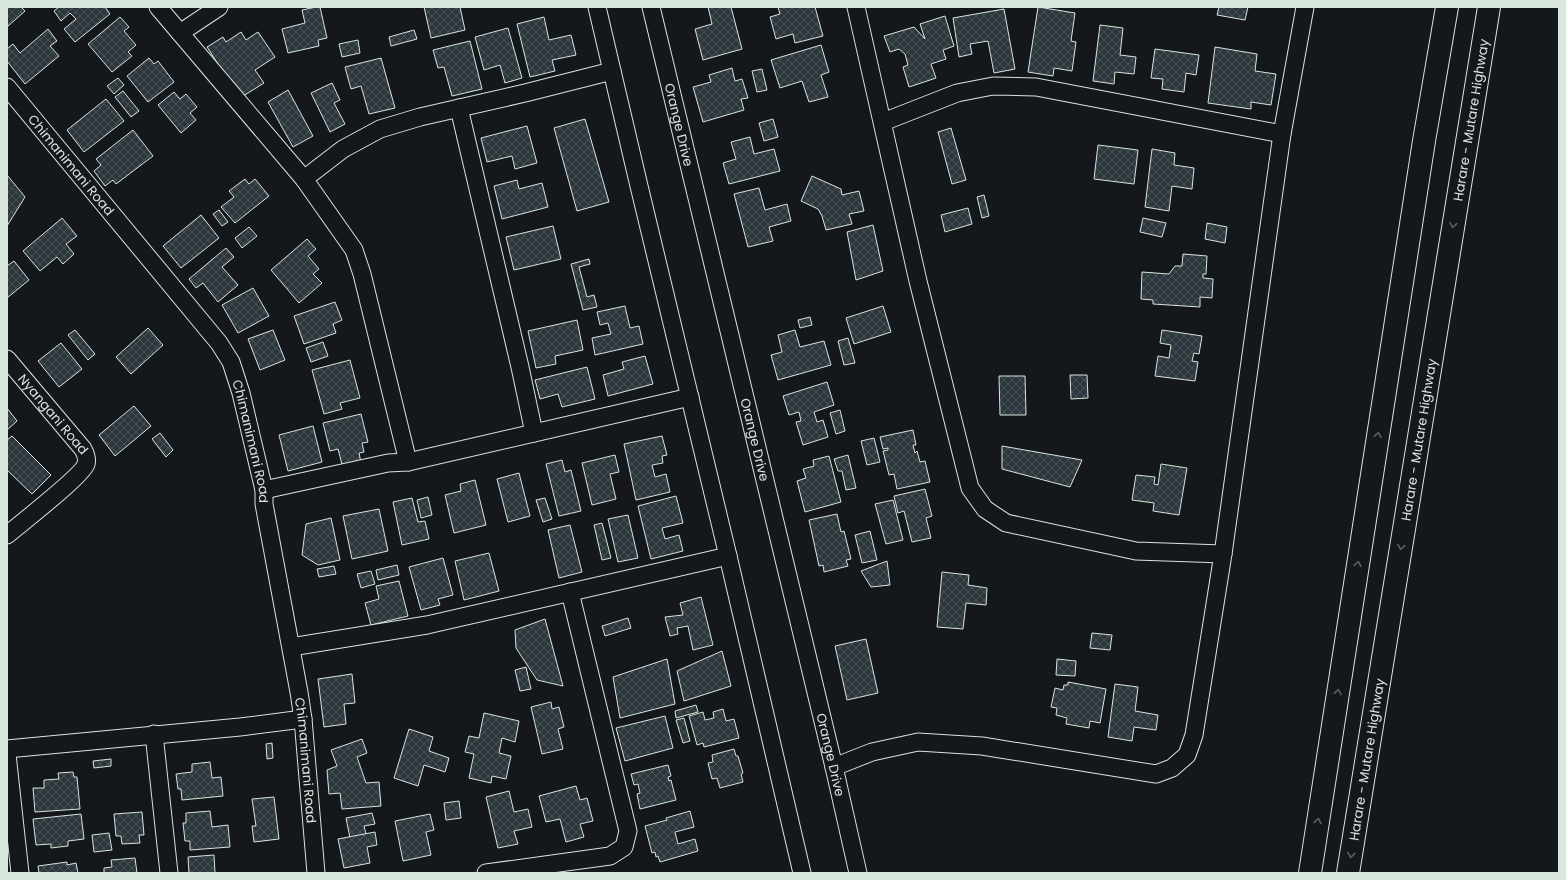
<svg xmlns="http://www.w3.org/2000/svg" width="1566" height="880" font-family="Poppins,sans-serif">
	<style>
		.building { fill: url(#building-cross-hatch); stroke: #d8e6dc }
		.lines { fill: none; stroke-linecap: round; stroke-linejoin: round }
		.minor-casing { stroke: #d8e6dc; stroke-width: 19 }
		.highway-casing { stroke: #d8e6dc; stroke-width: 24 }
		.minor { stroke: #14181c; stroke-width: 17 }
		.highway { stroke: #14181c; stroke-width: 22 }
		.oneway { stroke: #59605f }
		.labels { text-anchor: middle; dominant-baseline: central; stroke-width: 3; stroke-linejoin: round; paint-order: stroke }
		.street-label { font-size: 13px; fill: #d8e6dc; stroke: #14181c }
	</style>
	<defs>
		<pattern id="building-cross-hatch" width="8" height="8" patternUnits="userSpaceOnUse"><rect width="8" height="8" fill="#2c363c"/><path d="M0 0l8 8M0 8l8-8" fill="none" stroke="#4a5358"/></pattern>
	</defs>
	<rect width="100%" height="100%" fill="#14181c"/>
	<g class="building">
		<polygon points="7,7 21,7 25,11 7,27"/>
		<polygon points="59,7 105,7 110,14 75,42 64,29 76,19 70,13 61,21 54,11"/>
		<polygon points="316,7 320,7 327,38 318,40 319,46 288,53 282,29 305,23 302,10"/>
		<polygon points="424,7 460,7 465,30 431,38"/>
		<polygon points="708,7 731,7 742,49 703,60 695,29 712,24"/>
		<polygon points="778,7 815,7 823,36 795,43 793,34 776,39 770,17 780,14"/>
		<polygon points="1038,7 1075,13 1071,41 1076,42 1072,71 1054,68 1053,76 1028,72"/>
		<polygon points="1219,7 1248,7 1245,20 1217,15"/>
		<polygon points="1004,9 1015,69 994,73 988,41 970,44 972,54 959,57 953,18"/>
		<polygon points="945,16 954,46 943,50 946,59 931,64 936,78 909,87 903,67 908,65 905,54 899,49 890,52 884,36 914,27 925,39 920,24"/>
		<polygon points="120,17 129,27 124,31 136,45 128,52 132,56 112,72 88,44"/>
		<polygon points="544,17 549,40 571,35 576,55 552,60 555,71 530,77 517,24"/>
		<polygon points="1100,25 1123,28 1120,55 1136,57 1134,74 1115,72 1114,84 1093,81"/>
		<polygon points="508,28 522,78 505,83 500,65 484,70 475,37"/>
		<polygon points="48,29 57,41 50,46 59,56 25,84 7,61 7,49 13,44 20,53"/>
		<polygon points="414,30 417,39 391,46 389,37"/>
		<polygon points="241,32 246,40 258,32 275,57 255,70 264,83 240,98 207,47 223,37 226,42"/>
		<polygon points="358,40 360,53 342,57 339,44"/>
		<polygon points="470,41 482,89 452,96 444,67 438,68 433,50"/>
		<polygon points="821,45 829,72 821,75 828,97 809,102 802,81 780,88 771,60"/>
		<polygon points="1215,47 1257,54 1255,71 1276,74 1271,105 1251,102 1251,109 1208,103"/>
		<polygon points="1155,49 1199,55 1196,75 1186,73 1184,92 1162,89 1163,79 1151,78"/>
		<polygon points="149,58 154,64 158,61 174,82 148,102 127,76"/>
		<polygon points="381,58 395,108 369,114 361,86 351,89 345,67"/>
		<polygon points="732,68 735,81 742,79 748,98 741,99 744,110 703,122 693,87 711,82 709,75"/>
		<polygon points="762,69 767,90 757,92 752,71"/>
		<polygon points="118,78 124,85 114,94 107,86"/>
		<polygon points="332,83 340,100 334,103 345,124 330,132 311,93"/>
		<polygon points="288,90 313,136 293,147 268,102"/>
		<polygon points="123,91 139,111 131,117 115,97"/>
		<polygon points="174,92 180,99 186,94 197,107 190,113 196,120 181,133 158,105"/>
		<polygon points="106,99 124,121 84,152 67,130"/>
		<polygon points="585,119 609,202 577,211 554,128"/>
		<polygon points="773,119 778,137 764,141 759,123"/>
		<polygon points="527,126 537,163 515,169 512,156 487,162 481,138"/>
		<polygon points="951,128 966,180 952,184 938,132"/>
		<polygon points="133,130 153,156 116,184 113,180 105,186 94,171 101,165 96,159"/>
		<polygon points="750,137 754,154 774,149 780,171 729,184 723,163 736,159 731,142"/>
		<polygon points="1098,145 1138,150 1134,184 1094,179"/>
		<polygon points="1152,149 1175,153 1174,165 1194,168 1192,189 1172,186 1169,211 1145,207"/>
		<polygon points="7,175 25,197 7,226"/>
		<polygon points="812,176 841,189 842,195 859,191 864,211 849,214 852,224 826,230 822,216 818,209 801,201"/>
		<polygon points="245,179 249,184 255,179 269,196 235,223 221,207 234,197 229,191"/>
		<polygon points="517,180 519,189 542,183 548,207 502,219 494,186"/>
		<polygon points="759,188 765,210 787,204 791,221 769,227 773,241 748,247 734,194"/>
		<polygon points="984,195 989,216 982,218 977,197"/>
		<polygon points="968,208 972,224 945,232 941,215"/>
		<polygon points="219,210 228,222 222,226 213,214"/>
		<polygon points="201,215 219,238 181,268 163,246"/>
		<polygon points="62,218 77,236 66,244 74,254 63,264 57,257 40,271 23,251"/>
		<polygon points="1143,218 1166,223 1162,237 1140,232"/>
		<polygon points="1207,223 1227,227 1225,243 1205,239"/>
		<polygon points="873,225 883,271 856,280 847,232"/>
		<polygon points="553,226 561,259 514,270 506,237"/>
		<polygon points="249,227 257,236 242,248 235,238"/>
		<polygon points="307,239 316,249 308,256 319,269 313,274 322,283 299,303 271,270"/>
		<polygon points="226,248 234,257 222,267 238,285 218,302 203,283 196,288 189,279"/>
		<polygon points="1183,254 1207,256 1206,274 1203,274 1203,278 1213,279 1212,298 1200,297 1200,307 1153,304 1153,300 1141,299 1142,272 1169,274 1175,266 1182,266"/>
		<polygon points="589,259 590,264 579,267 587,297 594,295 597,307 583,310 571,264"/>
		<polygon points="14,261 29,280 7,298 7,266"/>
		<polygon points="253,288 269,316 238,333 222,305"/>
		<polygon points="335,302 342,320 333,324 336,333 304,344 294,316"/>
		<polygon points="625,306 630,328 639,326 643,344 595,355 592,338 611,334 608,323 600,325 597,312"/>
		<polygon points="883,306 891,332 854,344 846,318"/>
		<polygon points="810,317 812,325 800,328 798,320"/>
		<polygon points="577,320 583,350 555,356 556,364 536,368 528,331"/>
		<polygon points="148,328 163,345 131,374 116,357"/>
		<polygon points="75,330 95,354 88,360 68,335"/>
		<polygon points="273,330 285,360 260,370 248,339"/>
		<polygon points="795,330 800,347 824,341 831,365 778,380 771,355 782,352 778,335"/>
		<polygon points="1162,330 1202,336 1199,354 1194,353 1192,361 1198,362 1195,381 1155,376 1158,356 1169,358 1171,345 1160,343"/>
		<polygon points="848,338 855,363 844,365 838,341"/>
		<polygon points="323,342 328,356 311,362 306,348"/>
		<polygon points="61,343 82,369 59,387 38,361"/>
		<polygon points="645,356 653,384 608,396 603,375 624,369 622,362"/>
		<polygon points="350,360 360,398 340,403 342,409 324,414 312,370"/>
		<polygon points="587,367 595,399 562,407 558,394 540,399 535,380"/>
		<polygon points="1070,375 1087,375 1088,398 1071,399"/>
		<polygon points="999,376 1025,376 1026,415 1000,415"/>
		<polygon points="827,382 834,405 814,412 817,422 823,420 828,437 803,445 796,422 801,421 799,412 789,415 783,396"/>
		<polygon points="134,406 151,426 115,456 99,435"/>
		<polygon points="7,408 17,421 7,430"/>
		<polygon points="840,410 845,431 836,434 830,413"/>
		<polygon points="361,414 368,442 362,443 364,452 359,453 361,463 343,468 338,449 330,451 323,423"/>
		<polygon points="313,426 322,462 288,471 279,435"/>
		<polygon points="913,430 916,445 913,445 915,453 917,451 920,462 925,461 930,482 897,489 894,474 889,475 883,451 888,450 888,448 883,449 880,437"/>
		<polygon points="160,433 173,450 166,457 152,439"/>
		<polygon points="12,436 51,475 32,494 7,470 7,440"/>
		<polygon points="662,436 667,455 662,456 663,463 652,465 655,477 666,474 670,492 636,500 624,444"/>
		<polygon points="874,438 880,462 867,465 861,441"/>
		<polygon points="1002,446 1082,460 1070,487 1002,469"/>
		<polygon points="615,455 619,472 610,474 616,499 592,505 582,463"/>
		<polygon points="848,455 856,488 846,490 842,471 838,471 834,459"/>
		<polygon points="829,456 841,502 805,512 797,481 806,478 803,469 814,466 813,460"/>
		<polygon points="562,460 565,472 571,470 581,511 559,516 546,464"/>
		<polygon points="1161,464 1187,468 1179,515 1153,511 1154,503 1132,500 1136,475 1155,477 1154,484 1158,485"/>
		<polygon points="519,473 530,516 508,522 497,479"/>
		<polygon points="475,480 486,525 454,533 445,495 461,491 460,484"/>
		<polygon points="925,489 932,516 926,518 931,538 912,542 904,511 898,513 894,496"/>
		<polygon points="676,496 683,523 662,528 665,539 679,535 683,551 651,559 638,506"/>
		<polygon points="428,497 432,515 421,518 417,500"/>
		<polygon points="412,498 418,522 425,521 429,539 402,545 393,502"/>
		<polygon points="545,498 552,519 543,522 536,500"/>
		<polygon points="893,500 903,540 886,544 875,504"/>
		<polygon points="379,509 388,551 352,559 343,516"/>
		<polygon points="837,514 841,532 844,531 851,559 846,560 848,566 824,572 823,565 819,566 809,520"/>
		<polygon points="628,515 638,558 618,562 608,519"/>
		<polygon points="331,518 340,560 318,565 302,555 306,524"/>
		<polygon points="602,523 611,558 602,560 594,525"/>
		<polygon points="570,525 582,572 559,578 548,530"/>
		<polygon points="870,531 877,560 862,563 855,535"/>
		<polygon points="489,553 499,591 464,600 455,561"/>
		<polygon points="443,558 453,595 438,599 440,605 421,610 409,567"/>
		<polygon points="887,561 890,585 871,587 861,571"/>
		<polygon points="397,565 399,575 378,580 376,570"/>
		<polygon points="334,566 336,574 319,577 317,569"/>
		<polygon points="371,571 375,584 361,588 357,574"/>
		<polygon points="942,572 969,575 968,585 987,588 986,605 966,603 963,629 937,627"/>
		<polygon points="399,581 408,616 371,625 365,603 379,599 376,586"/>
		<polygon points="701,597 713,645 693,650 688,626 677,628 678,634 670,636 665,617 683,615 680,603"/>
		<polygon points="628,618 631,628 605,636 602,626"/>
		<polygon points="545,619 563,686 537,680 516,648 515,630"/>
		<polygon points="1092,633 1112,635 1110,650 1090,648"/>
		<polygon points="866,639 878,693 847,700 835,646"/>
		<polygon points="722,651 731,686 684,701 677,671"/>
		<polygon points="667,659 675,704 620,718 613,677"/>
		<polygon points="1057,659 1076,661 1075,676 1056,675"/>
		<polygon points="526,667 531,689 520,691 515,670"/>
		<polygon points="352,674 355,703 344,704 346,724 324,727 318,679"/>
		<polygon points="1068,682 1106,689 1100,723 1090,721 1089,728 1066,724 1067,718 1056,715 1057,708 1051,707 1055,688 1063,690 1064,685 1068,685"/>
		<polygon points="1115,684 1138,687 1135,711 1158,715 1156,730 1134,727 1132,741 1108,737"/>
		<polygon points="551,702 552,709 559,707 564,727 558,729 563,749 542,754 531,707"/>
		<polygon points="696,705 698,712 676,718 675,711"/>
		<polygon points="723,709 726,721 734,719 739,738 704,747 703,743 697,745 689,716 703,712 705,720 714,718 713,712"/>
		<polygon points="484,713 519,721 515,742 502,738 499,753 511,756 506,779 492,776 491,783 469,778 474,754 465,752 469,736 479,738"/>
		<polygon points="665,716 673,748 625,761 616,728"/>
		<polygon points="684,718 690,741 683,743 676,720"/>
		<polygon points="409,729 433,737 429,751 449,758 445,772 424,765 418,786 394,778"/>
		<polygon points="362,739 367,753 357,757 366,783 379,782 381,806 342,809 340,793 329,794 327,770 337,766 331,750"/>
		<polygon points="272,743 273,758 267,759 266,744"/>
		<polygon points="734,749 736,756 738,756 743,773 741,774 743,782 720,788 717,778 712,779 708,763 713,762 712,755"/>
		<polygon points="111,759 111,766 94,768 93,761"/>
		<polygon points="210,762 212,778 221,777 223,796 182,800 181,789 178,789 176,774 192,772 192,764"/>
		<polygon points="668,765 671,776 668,777 669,781 671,780 676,800 640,809 637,794 640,793 638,784 634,785 631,774"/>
		<polygon points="73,772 74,777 77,777 80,809 35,812 33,788 44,788 44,780 59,779 58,773"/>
		<polygon points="576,786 580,800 587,798 593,821 580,824 584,837 566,842 560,819 546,822 539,796"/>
		<polygon points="509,791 514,812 528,809 532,827 514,831 518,844 498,848 486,797"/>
		<polygon points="274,797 279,839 254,842 252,826 256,826 252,799"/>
		<polygon points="459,801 461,818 446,820 444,803"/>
		<polygon points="210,811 212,827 228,825 230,847 190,850 190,841 185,841 183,823 186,823 186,813"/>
		<polygon points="690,811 694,827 675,832 678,844 695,839 698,851 660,862 658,856 656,857 655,852 652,853 645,826 667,820 666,818"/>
		<polygon points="142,812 144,835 139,835 140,843 122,844 121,836 116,836 114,814"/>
		<polygon points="372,813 375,824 364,826 366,834 350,838 346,818"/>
		<polygon points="81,814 84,839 68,841 68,846 51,848 51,844 36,845 33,819"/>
		<polygon points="430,814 434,830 426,832 431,855 403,861 395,821"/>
		<polygon points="375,832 377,845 367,847 370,863 344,868 338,839"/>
		<polygon points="109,833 112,850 94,852 92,835"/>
		<polygon points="214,855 215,873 189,873 188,857"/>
		<polygon points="135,858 137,873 104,873 104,868 112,867 111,860"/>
		<polygon points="67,862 67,865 76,863 78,873 39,873 38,866"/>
	</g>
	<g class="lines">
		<g class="minor-casing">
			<g id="minor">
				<polyline points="158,7 304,179 354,250 362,274 408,462"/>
				<polyline points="597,7 639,186 728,556 802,873"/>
				<path id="s1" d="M651,7L834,767L858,873"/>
				<polyline points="856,7 918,281 970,488 985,509 1006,523 1136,551 1223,554"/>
				<polyline points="180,33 219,7"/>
				<path id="s2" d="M7,87L219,343L231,362L241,393L264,490V504L299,692L303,719L316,873"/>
				<polyline points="459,108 520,367 534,433"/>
				<polyline points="883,122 957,93 993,86 1036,87 1282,134"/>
				<polyline points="304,179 343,149 380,129 420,117 525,93 612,71"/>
				<path id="s3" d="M7,359L83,449C85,453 88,458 86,464C82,476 20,524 7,535"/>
				<polyline points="264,490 388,463 408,462 690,397"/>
				<polyline points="291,647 427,625 728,556"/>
				<polyline points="154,734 169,873"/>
				<polyline points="7,749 240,727 303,719"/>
				<polyline points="7,754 20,873"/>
				<polyline points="834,767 872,752 918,742 982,746 1156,774 1172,768 1187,755 1194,735 1223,554 1282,134 1305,7"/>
				<polyline points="486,873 610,856 624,847 628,831 570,592"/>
			</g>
		</g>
		<g class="highway-casing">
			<g id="highway">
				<polyline points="1310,873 1424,141 1447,7"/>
				<path id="s4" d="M1348,873L1489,7"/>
			</g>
		</g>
		<use href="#minor" class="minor"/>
		<use href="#highway" class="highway"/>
	</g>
	<defs><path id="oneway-chevron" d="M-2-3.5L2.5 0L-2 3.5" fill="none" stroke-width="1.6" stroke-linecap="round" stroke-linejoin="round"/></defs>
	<g class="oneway">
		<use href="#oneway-chevron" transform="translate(1453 225) rotate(99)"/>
		<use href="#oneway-chevron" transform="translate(1378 435) rotate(-81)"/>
		<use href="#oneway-chevron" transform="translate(1401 547) rotate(99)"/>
		<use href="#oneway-chevron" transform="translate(1358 564) rotate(-81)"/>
		<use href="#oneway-chevron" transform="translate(1338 692) rotate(-81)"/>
		<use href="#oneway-chevron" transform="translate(1318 821) rotate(-81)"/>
		<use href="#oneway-chevron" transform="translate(1351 855) rotate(99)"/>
	</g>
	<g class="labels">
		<g class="street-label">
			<text stroke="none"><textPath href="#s4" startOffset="763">Harare - Mutare Highway</textPath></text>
			<text stroke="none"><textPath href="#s1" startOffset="121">Orange Drive</textPath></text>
			<text stroke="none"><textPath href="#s2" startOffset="101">Chimanimani Road</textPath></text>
			<text stroke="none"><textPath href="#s3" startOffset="72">Nyangani Road</textPath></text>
			<text stroke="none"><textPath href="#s1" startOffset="445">Orange Drive</textPath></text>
			<text stroke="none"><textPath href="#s4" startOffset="439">Harare - Mutare Highway</textPath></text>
			<text stroke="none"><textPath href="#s2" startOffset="437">Chimanimani Road</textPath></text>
			<text stroke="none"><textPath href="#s1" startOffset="769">Orange Drive</textPath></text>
			<text stroke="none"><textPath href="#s4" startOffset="115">Harare - Mutare Highway</textPath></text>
			<text stroke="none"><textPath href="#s2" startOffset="761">Chimanimani Road</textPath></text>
		</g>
	</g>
	<rect width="1566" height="880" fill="none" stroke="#d8e6dc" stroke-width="16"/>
</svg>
